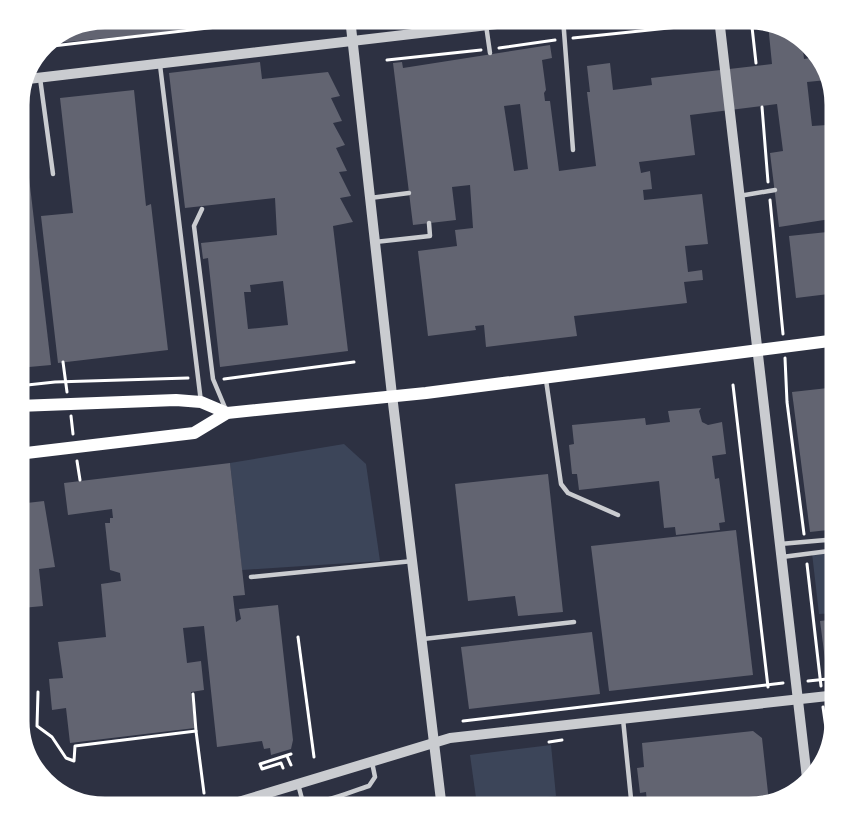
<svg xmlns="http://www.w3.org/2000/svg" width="855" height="827" font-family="Poppins,sans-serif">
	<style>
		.green { fill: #3c4559 }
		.building { fill: #626471; fill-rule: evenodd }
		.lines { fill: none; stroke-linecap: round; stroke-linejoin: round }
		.path { stroke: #fff; stroke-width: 3 }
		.service { stroke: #caccd0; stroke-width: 4.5 }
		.tertiary { stroke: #caccd0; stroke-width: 10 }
		.secondary { stroke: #fff; stroke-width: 12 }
		.rim { fill: none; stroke: #fff; stroke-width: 3 }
	</style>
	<rect width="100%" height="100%" fill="#2d3142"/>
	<g class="green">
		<polygon points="344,444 366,464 380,561 242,570 230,463"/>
		<polygon points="837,546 837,613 819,614 812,553 829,551"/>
		<polygon points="551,745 556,796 477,805 470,755"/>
	</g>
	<g class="building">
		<polygon points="106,18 198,18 199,29 46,44 48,40"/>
		<path d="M768,24L802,41L804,59L810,58L809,49L815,48L827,80L807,82L812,126L827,125L831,159H837V218L779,227L770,153L783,151L777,104L690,115L695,155L639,162L641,173L650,171L652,189L643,190L644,200L702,194L708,244L685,246L688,272L702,270L703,280L684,282L687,303L574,316L577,336L486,347L484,325L475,326L476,330L428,336L418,251L457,246L455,230L473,228L470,185L452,187L456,220L413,225L393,63L402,62L403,68L550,45L552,58L542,60L546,90L544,93L545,101H550L559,171L596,166L587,92H590L587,66L610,63L613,90L652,85L651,78L772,64ZM520,104L528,169L514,171L504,106Z"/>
		<path d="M260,62L262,79L328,72L340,96L331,98L342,121L333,123L345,145L336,148L347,171L339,172L351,196L340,198L353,222L333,226L348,351L220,367L208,258L203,259L201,243L277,235L275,198L185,208L169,73ZM283,281L288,325L248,329L244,292H251L250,285Z"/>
		<polygon points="134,90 146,206 151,204 168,350 58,363 41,216 73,213 60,98"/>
		<polygon points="28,169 51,365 18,368 18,170"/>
		<polygon points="837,231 837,293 796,298 789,236"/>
		<polygon points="837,387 837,529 810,532 792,392"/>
		<polygon points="701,408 699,411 702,422 708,425 722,422 726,454 712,456 715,479 719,478 725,522 719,523 720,530 676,535 675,527 664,528 659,481 579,490 577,474 572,474 569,445 574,444 572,425 645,418 646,425 670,422 668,411"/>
		<polygon points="230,463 245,595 233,596 236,622 241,619 239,609 278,605 293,740 291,749 271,755 270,748 264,749 262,741 217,747 204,626 183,628 187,663 201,661 204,690 191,692 195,728 70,743 66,708 52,710 49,679 63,678 58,642 106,637 101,584 121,581 120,573 110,570 105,523 110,523 110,518 113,518 112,509 68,515 64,483"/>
		<polygon points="548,474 563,612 518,616 515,596 468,601 455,484"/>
		<polygon points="44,501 55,567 39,569 43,606 22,608 22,614 18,614 18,504"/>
		<polygon points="736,530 753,675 609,691 591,546"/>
		<polygon points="837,619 837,673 827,675 820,621"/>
		<polygon points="592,632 600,694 469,709 461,647"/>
		<polygon points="837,718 837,721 832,744 829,719"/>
		<polygon points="753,731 762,738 769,802 750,809 681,809 680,798 647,802 646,792 640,793 637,768 644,767 642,743"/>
	</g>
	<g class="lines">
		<g class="path">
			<polyline points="751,18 756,63"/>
			<polyline points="573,38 707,24"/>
			<polyline points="44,47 294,18"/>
			<polyline points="499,48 555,40"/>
			<polyline points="387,60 481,50"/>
			<polyline points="762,107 768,182"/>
			<polyline points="770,200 783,334"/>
			<polyline points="785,358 787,402 804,534"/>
			<polyline points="63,362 67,392"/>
			<polyline points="224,379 354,362"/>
			<polyline points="733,385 768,687"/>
			<polyline points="18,386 55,382 188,378"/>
			<polyline points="71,416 73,434"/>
			<polyline points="77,461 80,480"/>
			<polyline points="807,564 821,686"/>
			<polyline points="298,637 314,757"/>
			<polyline points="808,681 837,678"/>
			<polyline points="38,692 37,726 52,737 66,758 74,761 75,746 196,731 193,694"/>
			<polyline points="823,707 830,756"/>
			<polyline points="463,721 783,683"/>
			<polyline points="196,731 204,793"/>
			<polyline points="549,742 562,740"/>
			<polyline points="287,756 291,765"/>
			<polyline points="283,768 281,763 262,769 260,764 291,754"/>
		</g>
		<g class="service">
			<polyline points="563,18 573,150"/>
			<polyline points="486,25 490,53"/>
			<polyline points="160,65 201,402"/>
			<polyline points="40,78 53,174"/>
			<polyline points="739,196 775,190"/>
			<polyline points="370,198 409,193"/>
			<polyline points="202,209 194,226 213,379 226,410"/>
			<polyline points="375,242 430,236 429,223"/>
			<polyline points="546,380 561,484 568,493 618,515"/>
			<polyline points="780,544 826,540 837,543"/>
			<polyline points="782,557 829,551 837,546"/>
			<polyline points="251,577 413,561"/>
			<polyline points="423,639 574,622"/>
			<polyline points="623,719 632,809"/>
			<path d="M298,784L302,799C320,807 351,791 369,786L375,777L372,762"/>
			<polyline points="259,796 261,809"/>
		</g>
		<g class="tertiary">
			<polyline points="350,18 392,395 442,809"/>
			<polyline points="719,18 808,787"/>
			<polyline points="28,79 548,18"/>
			<polyline points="215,809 450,738 837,695"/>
		</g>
		<g class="secondary">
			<polyline points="18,406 176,400 201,402 227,413"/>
			<polyline points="18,454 194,433 227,413 426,393 837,340"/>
		</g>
	</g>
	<path d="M0 0H855V827H0ZM105 28H749A77 77 0 0 1 826 105V721A77 77 0 0 1 749 798H105A77 77 0 0 1 28 721V105A77 77 0 0 1 105 28Z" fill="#fff" fill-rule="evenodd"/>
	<path class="rim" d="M105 28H749A77 77 0 0 1 826 105V721A77 77 0 0 1 749 798H105A77 77 0 0 1 28 721V105A77 77 0 0 1 105 28Z"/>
</svg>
